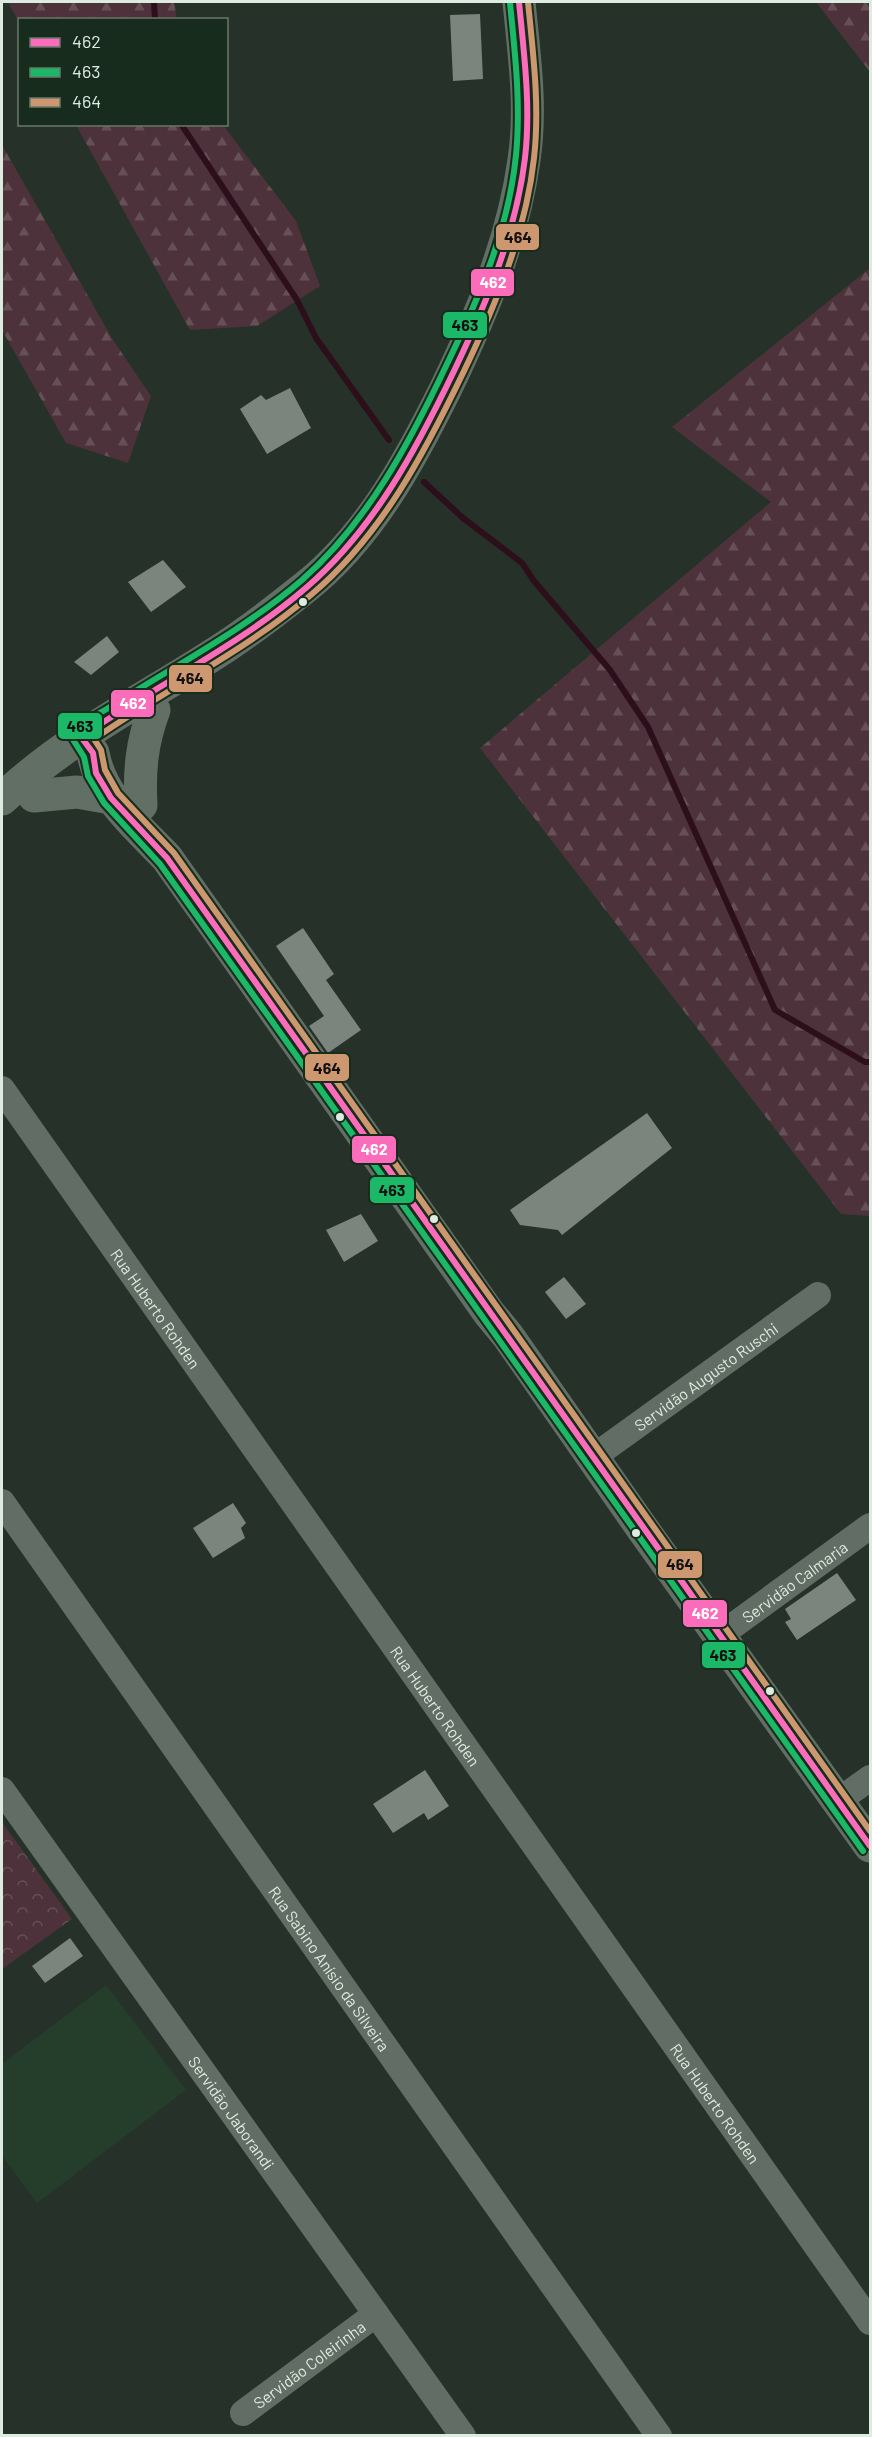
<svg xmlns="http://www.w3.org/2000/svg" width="872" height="2437" font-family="Barlow,sans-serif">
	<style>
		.built { fill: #253e2b }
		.forest { fill: url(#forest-firs) }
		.park { fill: url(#park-crowns) }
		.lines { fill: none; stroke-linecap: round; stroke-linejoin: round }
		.stream { stroke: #2d0f1b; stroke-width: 6 }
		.building { fill: #7b857e }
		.minor { stroke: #626e65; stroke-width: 26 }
		.major { stroke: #616f64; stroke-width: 33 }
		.bus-1-casing { stroke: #172c1d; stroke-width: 10 }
		.bus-2-casing { stroke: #172c1d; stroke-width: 10 }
		.bus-3-casing { stroke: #172c1d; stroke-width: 10 }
		.bus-1 { stroke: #fb6dba; stroke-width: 6 }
		.bus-2 { stroke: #1ab867; stroke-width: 6 }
		.bus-3 { stroke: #cd976f; stroke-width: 6 }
		.bus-dot { fill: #deebe1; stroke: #172c1d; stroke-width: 2 }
		.labels { text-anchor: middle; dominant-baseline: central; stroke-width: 6; stroke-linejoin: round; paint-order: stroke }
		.street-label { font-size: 16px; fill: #deebe1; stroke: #172c1d }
		.line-badge { stroke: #172c1d; stroke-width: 2 }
		.badge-label { font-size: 16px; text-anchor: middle; font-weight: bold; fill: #fff }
		.pale-badge-label { font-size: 16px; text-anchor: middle; font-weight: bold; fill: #111 }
	</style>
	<defs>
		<pattern id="forest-firs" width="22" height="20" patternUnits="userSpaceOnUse" patternTransform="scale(1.5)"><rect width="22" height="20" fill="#4d323b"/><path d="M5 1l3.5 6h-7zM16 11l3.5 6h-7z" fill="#665057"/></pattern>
		<pattern id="park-crowns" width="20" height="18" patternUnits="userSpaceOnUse" patternTransform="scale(1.5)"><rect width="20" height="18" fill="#4d323b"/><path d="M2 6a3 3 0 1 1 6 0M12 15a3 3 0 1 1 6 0" fill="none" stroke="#665057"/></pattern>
	</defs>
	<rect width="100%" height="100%" fill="#263129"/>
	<polygon class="built" points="106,1985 186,2090 37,2203 2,2156 2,2064"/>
	<g class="forest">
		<polygon points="8,2 174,2 177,19 20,20 19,22"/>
		<polygon points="816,2 870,2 870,72"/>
		<polygon points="76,125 223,125 296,221 320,286 257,326 190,330"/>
		<polygon points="2,145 113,340 151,396 128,463 66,443 2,330"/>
		<polygon points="870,268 870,1216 841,1214 480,748 771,502 672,427"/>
	</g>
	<polygon class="park" points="2,1822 72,1919 2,1969"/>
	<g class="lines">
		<g class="stream">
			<polyline points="154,2 155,20"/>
			<polyline points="181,124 297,300 316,338 389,440"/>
			<polyline points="424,482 463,518 522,563 534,581 610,670 648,727 775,1010 865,1062 870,1062"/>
		</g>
	</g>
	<g class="building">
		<polygon points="480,14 483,79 453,81 450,15"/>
		<polygon points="290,388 311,428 267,454 240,409 261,395 266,400"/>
		<polygon points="163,560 186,587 151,612 128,582"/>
		<polygon points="107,636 119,652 91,675 74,662"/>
		<polygon points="303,928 334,974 326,980 361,1030 328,1053 309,1026 324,1016 276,946"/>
		<polygon points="647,1113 672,1148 562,1235 558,1230 520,1225 510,1210"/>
		<polygon points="361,1214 378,1241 344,1262 326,1230"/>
		<polygon points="564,1277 586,1304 566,1319 545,1292"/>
		<polygon points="233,1503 246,1523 241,1528 245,1538 213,1558 193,1528"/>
		<polygon points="837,1573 856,1600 797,1640 785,1622 791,1619 785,1609"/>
		<polygon points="425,1770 449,1806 428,1820 424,1813 393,1833 373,1804"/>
		<polygon points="70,1938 83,1956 45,1983 32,1966"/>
	</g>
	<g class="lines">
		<g class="minor">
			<path id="s1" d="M2,1089L870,2322"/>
			<path id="s2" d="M592,1458L818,1295"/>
			<path id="s3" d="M2,1502L659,2436"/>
			<path id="s4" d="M719,1636L870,1526"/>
			<path id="s5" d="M2,1790L463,2436"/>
			<polyline points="838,1801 870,1778"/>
			<path id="s6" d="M243,2413L376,2314"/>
		</g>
		<g class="major">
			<path d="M93,753C101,798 137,826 167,858L489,1313L508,1336L642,1528L870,1846"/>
			<polyline points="34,796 77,792 111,798"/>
			<path d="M2,799C69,736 149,697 225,647C252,629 278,609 303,589C369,538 411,459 447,386C482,313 513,240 524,160C532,107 524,54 519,2"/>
			<path d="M141,805C139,770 142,742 154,710"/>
		</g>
		<g class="bus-1-casing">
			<path id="bus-1" d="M519,2C524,54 531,106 525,158C516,233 486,304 454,371C416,450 374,529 307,587C239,646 155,686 81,737L93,753L96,773L111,798L167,858L870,1846"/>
		</g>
		<g class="bus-2-casing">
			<path id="bus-2" d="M510,3C515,53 521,104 516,155C509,228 479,298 447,364C410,442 368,522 302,580C244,630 174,666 110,707C99,714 74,725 72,738L84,757L88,776L104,803L160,864L863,1851"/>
		</g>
		<g class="bus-3-casing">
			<path id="bus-3" d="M528,2C533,53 540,106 534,158C526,232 496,304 464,371C425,452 382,535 312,594C246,651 166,689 94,739L101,750L105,770L118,793L174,853L870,1831"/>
		</g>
		<use href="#bus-1" class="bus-1"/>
		<use href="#bus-2" class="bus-2"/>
		<use href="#bus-3" class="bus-3"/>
	</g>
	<g class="bus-dot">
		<circle cx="303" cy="602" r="5"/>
		<circle cx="340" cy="1117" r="5"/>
		<circle cx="434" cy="1219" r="5"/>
		<circle cx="636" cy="1533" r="5"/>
		<circle cx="770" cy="1691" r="5"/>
	</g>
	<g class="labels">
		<g class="street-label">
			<text stroke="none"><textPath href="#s1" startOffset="268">Rua Huberto Rohden</textPath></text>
			<text stroke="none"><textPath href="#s2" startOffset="140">Servidão Augusto Ruschi</textPath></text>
			<text stroke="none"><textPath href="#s4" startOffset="93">Servidão Calmaria</textPath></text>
			<text stroke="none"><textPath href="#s1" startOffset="754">Rua Huberto Rohden</textPath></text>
			<text stroke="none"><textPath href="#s3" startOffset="570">Rua Sabino Anísio da Silveira</textPath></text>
			<text stroke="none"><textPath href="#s1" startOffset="1240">Rua Huberto Rohden</textPath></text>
			<text stroke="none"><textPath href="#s5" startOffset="396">Servidão Jaborandi</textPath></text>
			<text stroke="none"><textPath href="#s6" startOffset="82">Servidão Coleirinha</textPath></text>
		</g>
	</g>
	<g class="line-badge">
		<rect x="495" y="223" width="45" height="28" rx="6" fill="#cd976f"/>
		<rect x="470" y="268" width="45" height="29" rx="6" fill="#fb6dba"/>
		<rect x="442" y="311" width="46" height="28" rx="6" fill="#1ab867"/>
		<rect x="168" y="664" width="45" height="29" rx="6" fill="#cd976f"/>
		<rect x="110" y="689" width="45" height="29" rx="6" fill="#fb6dba"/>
		<rect x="57" y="712" width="46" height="28" rx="6" fill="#1ab867"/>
		<rect x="304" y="1053" width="46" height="29" rx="6" fill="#cd976f"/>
		<rect x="351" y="1135" width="46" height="29" rx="6" fill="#fb6dba"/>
		<rect x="369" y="1176" width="46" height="28" rx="6" fill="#1ab867"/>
		<rect x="657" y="1550" width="46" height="29" rx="6" fill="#cd976f"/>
		<rect x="682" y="1599" width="46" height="29" rx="6" fill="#fb6dba"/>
		<rect x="701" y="1641" width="45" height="28" rx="6" fill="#1ab867"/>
	</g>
	<g class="badge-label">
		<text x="493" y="288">462</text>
		<text x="133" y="709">462</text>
		<text x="374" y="1155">462</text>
		<text x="705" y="1619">462</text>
	</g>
	<g class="pale-badge-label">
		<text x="518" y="243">464</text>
		<text x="465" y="331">463</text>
		<text x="190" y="684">464</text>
		<text x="80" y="732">463</text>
		<text x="327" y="1074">464</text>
		<text x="392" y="1196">463</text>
		<text x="680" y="1570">464</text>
		<text x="723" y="1661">463</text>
	</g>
	<rect width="872" height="2437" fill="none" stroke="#deebe1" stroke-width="6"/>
	<rect x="18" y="18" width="210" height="108" fill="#172c1d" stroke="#67786b" stroke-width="1.5"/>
	<rect x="30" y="38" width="30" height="9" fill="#fb6dba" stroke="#67786b" stroke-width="1.5"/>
	<text x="72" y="48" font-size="18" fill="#deebe1">462</text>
	<rect x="30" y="68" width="30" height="9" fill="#1ab867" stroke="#67786b" stroke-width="1.5"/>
	<text x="72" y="78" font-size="18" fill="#deebe1">463</text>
	<rect x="30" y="98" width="30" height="9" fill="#cd976f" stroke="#67786b" stroke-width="1.5"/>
	<text x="72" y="108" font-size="18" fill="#deebe1">464</text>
</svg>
